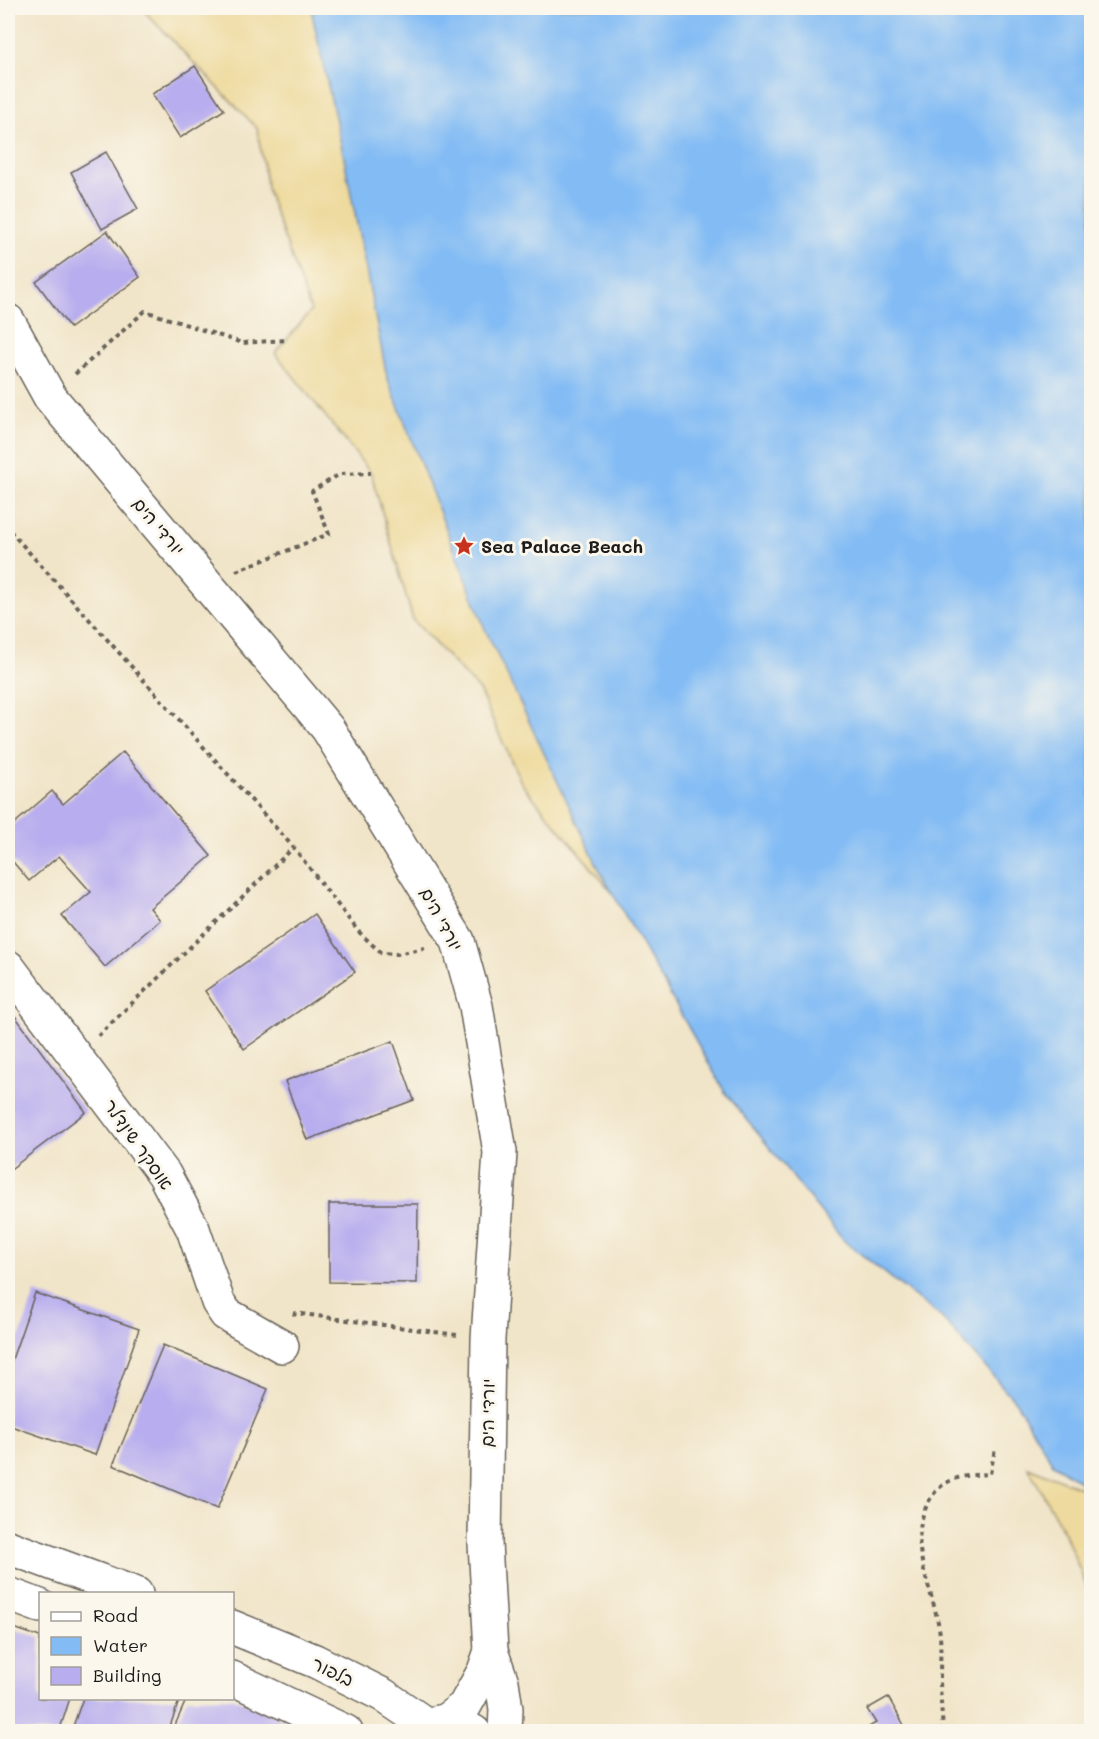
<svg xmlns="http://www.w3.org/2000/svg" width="1099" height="1739" font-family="Mali,'Playpen Sans Hebrew',sans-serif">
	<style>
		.sand { fill: #eeda9e; stroke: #857b5d; stroke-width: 1.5 }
		.water { fill: #83bcf4; stroke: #506c88; stroke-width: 1.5 }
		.building { fill: #b8adee }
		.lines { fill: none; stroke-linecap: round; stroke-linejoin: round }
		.street-casing { stroke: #676259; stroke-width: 36 }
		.secondary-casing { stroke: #676259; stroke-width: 36 }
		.path { stroke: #676259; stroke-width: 4; stroke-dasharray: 4.5 4.5; stroke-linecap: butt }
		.street { stroke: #fff; stroke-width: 33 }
		.secondary { stroke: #fff; stroke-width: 33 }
		.labels { text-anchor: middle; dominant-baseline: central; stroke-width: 6; stroke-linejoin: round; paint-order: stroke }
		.street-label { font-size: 18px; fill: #1c1c1c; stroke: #fbf7ec }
		.poi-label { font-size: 18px; font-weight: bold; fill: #1c1c1c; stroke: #fbf7ec; text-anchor: start }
	</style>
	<rect width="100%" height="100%" fill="#fbf7ec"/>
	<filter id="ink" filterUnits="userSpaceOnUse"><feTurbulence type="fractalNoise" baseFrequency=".0167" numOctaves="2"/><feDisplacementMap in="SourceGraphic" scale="12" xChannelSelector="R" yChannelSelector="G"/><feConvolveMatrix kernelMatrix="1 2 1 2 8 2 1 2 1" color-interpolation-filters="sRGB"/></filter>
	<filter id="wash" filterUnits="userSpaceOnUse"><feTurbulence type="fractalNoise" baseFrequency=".008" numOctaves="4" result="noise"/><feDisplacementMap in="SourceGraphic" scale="24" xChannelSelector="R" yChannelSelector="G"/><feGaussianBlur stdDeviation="1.35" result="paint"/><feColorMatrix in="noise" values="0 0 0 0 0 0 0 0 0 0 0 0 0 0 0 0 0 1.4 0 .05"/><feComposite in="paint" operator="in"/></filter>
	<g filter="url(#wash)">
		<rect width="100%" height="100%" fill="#f1e5c9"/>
		<g class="sand">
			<polygon points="141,8 352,8 708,1008 522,784 479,690 413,620 371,473 275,353 311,311 268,193 257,128"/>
			<polygon points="1028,1467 1091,1492 1091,1597 1064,1532"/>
		</g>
		<polygon class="water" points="317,8 1091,8 1091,1489 1053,1464 1016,1402 942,1318 843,1240 725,1092 600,871 485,629 387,377 343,153 312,14"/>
		<g id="blocks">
			<g class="building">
				<polygon points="195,66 224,110 180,138 152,94"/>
				<polygon points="106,152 138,209 102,229 71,172"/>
				<polygon points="107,231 140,277 70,328 36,282"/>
				<polygon points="123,752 211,856 150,908 160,920 105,967 62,916 91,892 59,856 29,881 8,856 8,829 52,791 63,804"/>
				<polygon points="315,914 355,972 244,1049 205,991"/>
				<polygon points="15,1016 86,1112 8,1171 8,1021"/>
				<polygon points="393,1041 414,1100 307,1140 285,1081"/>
				<polygon points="329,1204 418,1204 417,1283 329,1282"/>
				<polygon points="35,1293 139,1329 95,1455 8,1425 8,1371"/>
				<polygon points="163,1345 268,1389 217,1509 113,1465"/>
				<polygon points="8,1626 40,1637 40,1698 70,1698 59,1732 8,1732"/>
				<polygon points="232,1697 312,1732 172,1732 187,1698"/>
				<polygon points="888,1697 908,1732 860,1732 876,1723 867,1709"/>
				<polygon points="83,1698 180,1698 168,1732 71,1732"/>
			</g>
		</g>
	</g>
	<g filter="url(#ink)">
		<use href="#blocks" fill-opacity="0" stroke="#676259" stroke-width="1.5"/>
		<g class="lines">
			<g class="street-casing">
				<g id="street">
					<polyline points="8,321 50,397 328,729 458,941 476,1006 500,1152 488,1339 485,1543 491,1651 502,1682 506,1709 505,1732"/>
					<polyline points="8,967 164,1174 193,1229 218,1302 226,1314 282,1346"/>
					<polyline points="446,1720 464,1707 484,1671 491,1651"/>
				</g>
			</g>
			<g class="secondary-casing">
				<g id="secondary">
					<polyline points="8,1547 136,1594"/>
					<polyline points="8,1594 40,1606"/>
					<polyline points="232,1627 315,1661 383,1695 427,1725"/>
					<polyline points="232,1678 346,1732"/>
					<path d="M420,1732C438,1715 455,1721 474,1732"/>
				</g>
			</g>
			<g class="path">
				<polyline points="75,374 145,311 242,343 286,340"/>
				<polyline points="10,531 294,848 358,931 381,953 397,954 425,948"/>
				<polyline points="236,571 329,534 312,491 340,474 371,473"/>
				<polyline points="98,1036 293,848"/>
				<polyline points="294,1316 295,1313 457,1335"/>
				<path d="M943,1732C942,1713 940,1695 940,1677C940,1663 941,1649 940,1635C935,1590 905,1547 928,1503C941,1477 964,1475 990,1474L995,1449"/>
			</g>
			<use href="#street" class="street"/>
			<use href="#secondary" class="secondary"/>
		</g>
	</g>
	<defs>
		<g id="sight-bare" transform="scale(1.62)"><path d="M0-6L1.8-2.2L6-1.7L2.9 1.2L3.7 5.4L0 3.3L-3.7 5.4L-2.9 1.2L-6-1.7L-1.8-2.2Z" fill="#c8321e" stroke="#fbf7ec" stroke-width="2.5" paint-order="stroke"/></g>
	</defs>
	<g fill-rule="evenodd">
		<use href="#sight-bare" x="464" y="546"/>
	</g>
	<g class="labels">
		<g class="street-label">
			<text transform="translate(159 526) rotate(50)">יורדי הים</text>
			<text transform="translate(442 919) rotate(62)">יורדי הים</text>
			<text transform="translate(139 1144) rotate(55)">אוסקר שינדלר</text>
			<text transform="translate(487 1413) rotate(-89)">יורדי הים</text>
			<text transform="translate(333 1671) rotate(26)">בלפור</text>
		</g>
		<g class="poi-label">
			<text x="481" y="546">Sea Palace Beach</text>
		</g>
	</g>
	<rect width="1099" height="1739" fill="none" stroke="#fbf7ec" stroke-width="30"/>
	<rect x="39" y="1592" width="195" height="108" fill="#fbf7ec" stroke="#a29f99" stroke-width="1.5"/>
	<rect x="51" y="1612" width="30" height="9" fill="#ffffff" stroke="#a29f99" stroke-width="1.5"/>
	<text x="93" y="1622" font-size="18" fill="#1c1c1c">Road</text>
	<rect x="51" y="1637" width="30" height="18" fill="#83bcf4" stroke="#a29f99" stroke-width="1.5"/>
	<text x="93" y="1652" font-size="18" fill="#1c1c1c">Water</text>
	<rect x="51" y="1667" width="30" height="18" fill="#b8adee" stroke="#a29f99" stroke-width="1.5"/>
	<text x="93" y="1682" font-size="18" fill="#1c1c1c">Building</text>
</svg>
